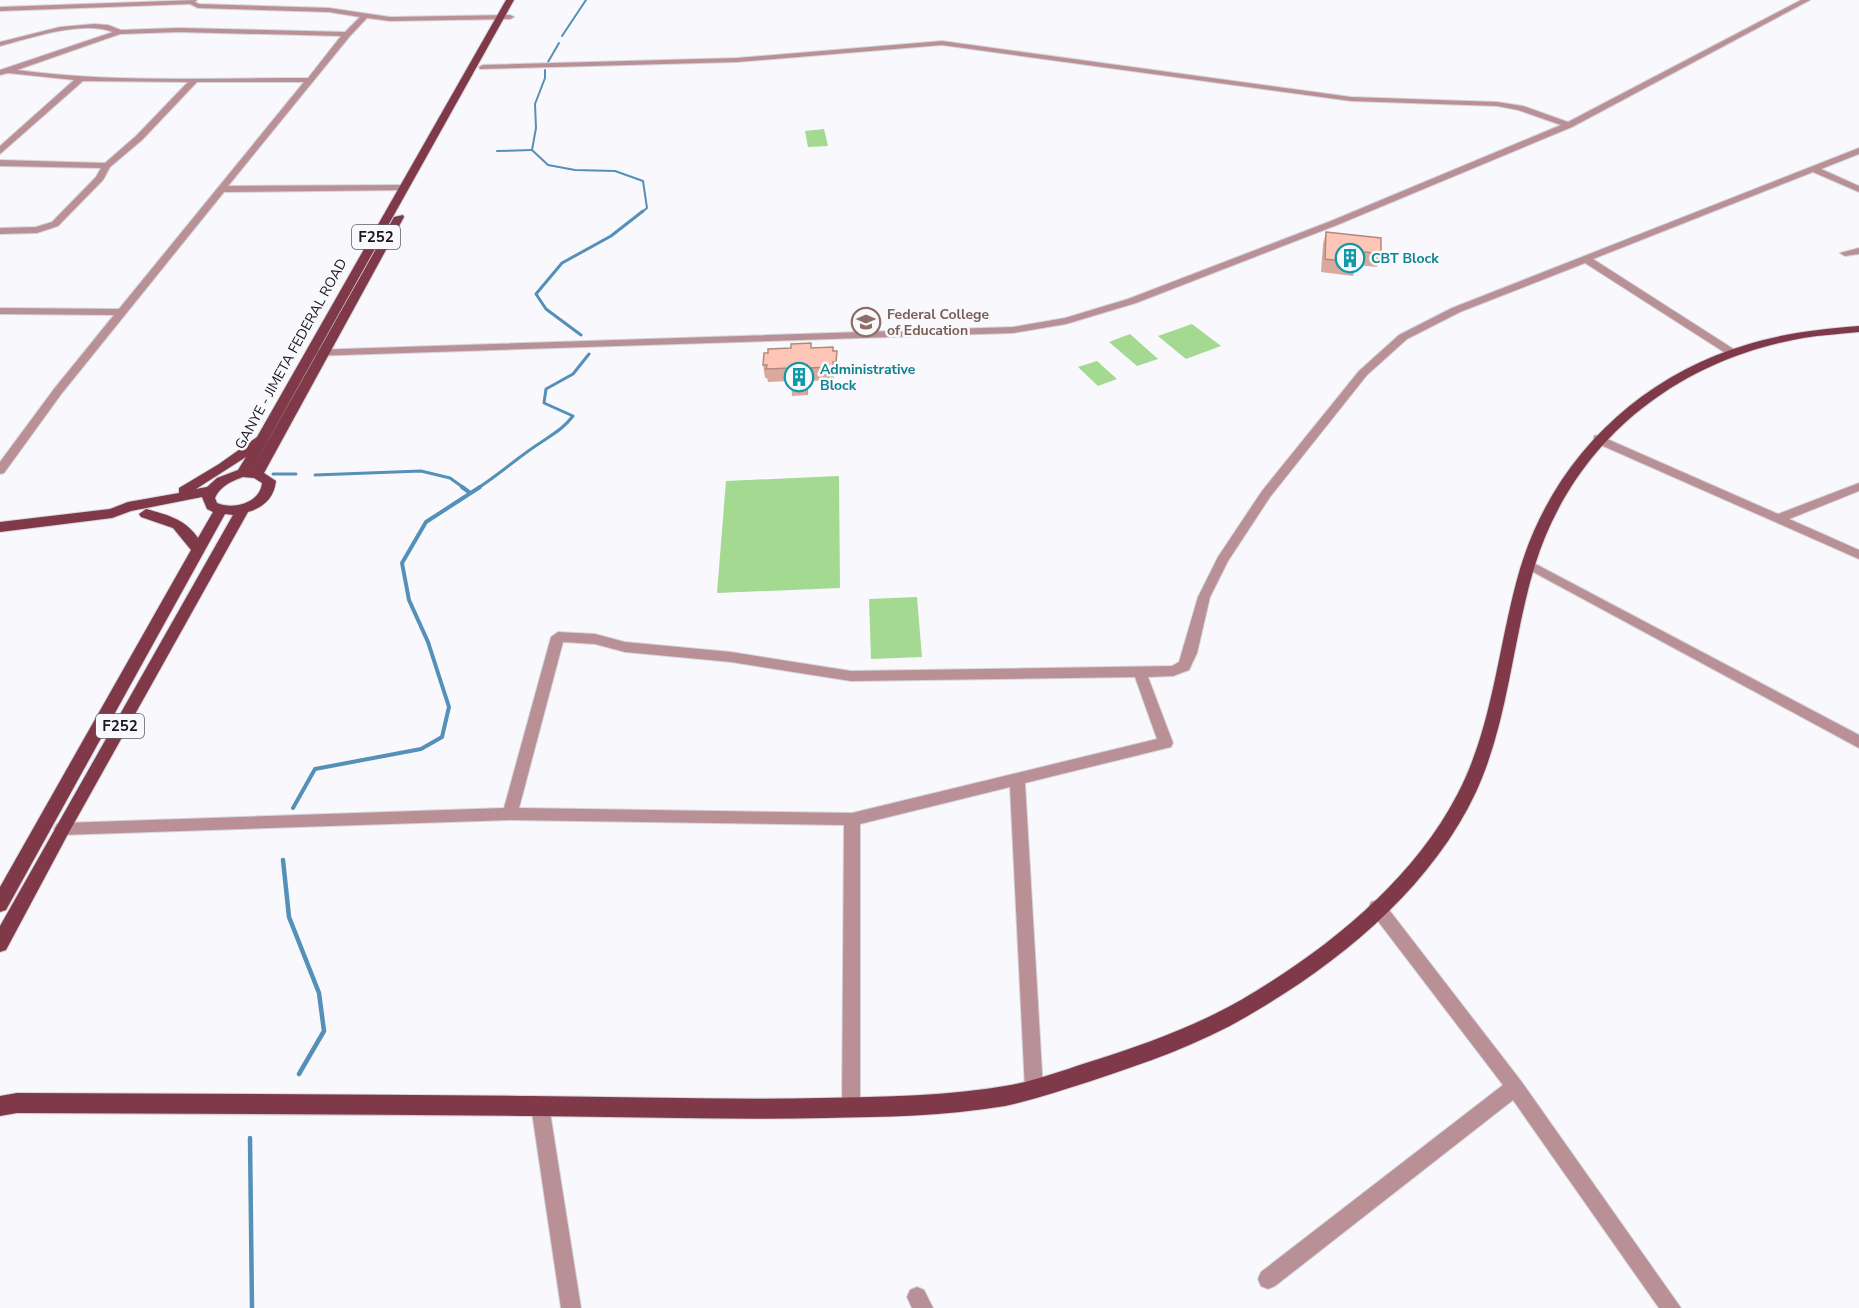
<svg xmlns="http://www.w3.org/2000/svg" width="1859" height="1308" font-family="'Nunito Sans',sans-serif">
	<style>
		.green { fill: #a3d991 }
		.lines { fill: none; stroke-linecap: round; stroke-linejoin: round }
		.stream-far3 { stroke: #5490b8; stroke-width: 2 }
		.stream-far2 { stroke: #5490b8; stroke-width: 3 }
		.stream-far1 { stroke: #5490b8; stroke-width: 4 }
		.stream { stroke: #5490b8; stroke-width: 4.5 }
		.minor-casing { stroke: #d5d4da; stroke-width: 2 }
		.major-casing { stroke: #d5d4da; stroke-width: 2 }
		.minor { fill: #ba9097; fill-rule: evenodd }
		.major { fill: #7f3949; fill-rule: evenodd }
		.wall { fill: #daa99c }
		.shaded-wall { fill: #b18a7f }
		.building { fill: #fdc5b5; stroke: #b18a7f; stroke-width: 1.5 }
		.labels { text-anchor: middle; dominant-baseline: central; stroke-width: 5; stroke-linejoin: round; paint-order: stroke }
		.far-culture-label { font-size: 14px; font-weight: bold; fill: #0d838f; stroke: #f9f8fd; text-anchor: start }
		.far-education-label { font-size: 14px; font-weight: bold; fill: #785e54; stroke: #f9f8fd; text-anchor: start }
		.far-street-label { font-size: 14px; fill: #1a1720; stroke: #f9f8fd }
		.shield { fill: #f9f8fd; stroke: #5d5a62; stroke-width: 1.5 }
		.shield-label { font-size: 15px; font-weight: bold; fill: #1a1720 }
	</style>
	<rect width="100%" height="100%" fill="#f9f8fd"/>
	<g class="green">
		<polygon points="824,129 828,146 808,147 805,131"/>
		<polygon points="1192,324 1221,346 1186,359 1158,336"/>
		<polygon points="1130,334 1158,359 1137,366 1109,342"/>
		<polygon points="1097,361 1117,379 1098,386 1078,367"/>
		<polygon points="839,476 840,588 717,593 726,481"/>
		<polygon points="917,597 922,657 871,659 869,599"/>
	</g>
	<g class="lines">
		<g class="stream-far3">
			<polyline points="562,36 586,0"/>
			<polyline points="548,62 559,43"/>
			<polyline points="545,70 545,78 535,104 536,128 532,150 548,165 575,170 615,171 643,181 647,208 641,213"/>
			<polyline points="497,151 532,150"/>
		</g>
		<g class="stream-far2">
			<polyline points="581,335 546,309 536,294 562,263 611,236 643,211"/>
			<polyline points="273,474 296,474"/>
			<polyline points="315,475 421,471 450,478 464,488"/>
			<path d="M478,488C500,474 518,457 540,443C553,434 563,429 573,416L544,403L546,389L573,374L589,354"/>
		</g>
		<g class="stream-far1">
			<polyline points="462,487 469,492"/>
			<polyline points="293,808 315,769 421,749 442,737 449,707 428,642 409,600 402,563 426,522 480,487"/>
		</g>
		<g class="stream">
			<polyline points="283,860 289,917 319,993 324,1031 299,1074"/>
			<polyline points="250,1138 252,1308"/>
		</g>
		<g class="minor-casing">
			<g id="minor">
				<path d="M197,0L195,2L199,4L329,8L390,17L510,15L514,17L510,19L390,21L367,18L350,36L228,186L404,185L407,186V190L224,192L62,393L4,473L0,474V462L54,389L114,315L0,314V308L119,309L304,82H197L142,140L110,167L103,180L58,226L37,233L0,234V228L36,227L52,222L96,177L101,168L0,166V160L105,163L136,136L188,82L83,81L0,154V146L74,80L8,73L0,75V70L113,32C82,20 31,38 0,46V42L60,27L94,24L108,25L121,30L178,28L345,32L360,17L329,12L198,8L190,4L0,11V7ZM178,32L341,36L308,78C211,78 113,83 17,70L120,34Z"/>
				<polygon points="1801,0 1810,0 1572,127 1337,225 1136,303 1066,324 1013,333 312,356 307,353 312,350 1013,327 1065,318 1128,299 1331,221 1561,125 1518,110 1497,106 1351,101 942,45 737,62 480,69 479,67 483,65 737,58 942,41 1351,97 1497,102 1523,106 1568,122"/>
				<path d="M1859,148V154L1821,169L1859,186V192L1813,172L1593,259L1735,350V354H1727L1585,263L1460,312L1407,339L1367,375L1270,497L1228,561L1210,597L1197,653L1189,670L1173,676L1148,677L1173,743L1171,747L1025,783L1043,1089L1040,1095L1034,1098L1028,1095L1025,1089L1010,787L860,824V1108L857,1114L851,1117L845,1114L842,1108L844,825L510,820L62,835L57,834L54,829L57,824L62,823L504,808L551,637L558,632L595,634L625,642L731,652L851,671L1172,666L1179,662L1198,597L1218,557L1262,491L1359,371L1399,335L1452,308ZM563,642L595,644L625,652L731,662L851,681L1135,677L1157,739L852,813L519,808Z"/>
				<polygon points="1859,248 1859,254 1845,256 1840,253"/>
				<polygon points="1598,435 1778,514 1859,483 1859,491 1789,519 1859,550 1859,559 1594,442 1594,436"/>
				<polygon points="1528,560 1859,735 1859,748 1524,567 1522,564"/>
				<polygon points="1377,900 1383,902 1521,1081 1681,1308 1659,1308 1513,1100 1275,1286 1268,1289 1261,1286 1258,1279 1261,1272 1503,1085 1371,912 1369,907 1371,902"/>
				<polygon points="540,1097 546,1100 549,1106 581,1308 561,1308 531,1106 534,1100"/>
				<polygon points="917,1287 924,1290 933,1308 912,1308 907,1297 910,1290"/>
			</g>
		</g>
		<g class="major-casing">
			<g id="major">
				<path d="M506,0H514L252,469L394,217L403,215L404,217L264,473L276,481C274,498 264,507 248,512L68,834L6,950L0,952V926L233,515L225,514L6,910L0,912V887L191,550L173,528L141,517L139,514L146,509C168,515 185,519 198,538L213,512L207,509L202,497L131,511L112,518L0,532V522L110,509L128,502L179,493V488L219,464L257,437ZM246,457L238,470L217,478L207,487L196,489ZM243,477L254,478L262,483C260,503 234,510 217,503L215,498C220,486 232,481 243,477Z"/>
				<path d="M1859,326V332C1841,334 1821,335 1803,338C1676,360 1574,441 1535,565C1512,640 1509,720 1476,792C1432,886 1343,960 1256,1011C1204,1043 1148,1062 1091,1081C1062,1090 1034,1100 1005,1106C945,1116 885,1117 825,1118C728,1120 631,1117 534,1116C361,1114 189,1114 17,1113L0,1116V1096L17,1093C188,1094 360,1094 531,1096C628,1097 725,1100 822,1098C885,1097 949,1096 1011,1085C1037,1080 1062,1071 1086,1063C1140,1046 1192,1028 1241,1000C1325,951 1412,882 1457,795C1494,725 1498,643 1520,569C1553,459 1639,376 1749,344C1785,333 1822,329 1859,326Z"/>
			</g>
		</g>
		<use href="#minor" class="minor"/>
		<use href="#major" class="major"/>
	</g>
	<g class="wall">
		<polygon points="1326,232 1381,254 1377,267 1357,265 1353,276 1321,272 1323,244"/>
		<polygon points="811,348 837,351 837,375 834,376 834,380 808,381 808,395 792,396 791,381 768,382 767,378 765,378 763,365 768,353"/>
	</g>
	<polygon class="shaded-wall" points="807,368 808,381 808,395 806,382"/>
	<g class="building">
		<polygon points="1326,232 1381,238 1381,254 1357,251 1357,263 1325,259"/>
		<polygon points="811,343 811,348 833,347 833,351 837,351 836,362 833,362 833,367 807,368 806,382 791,383 791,368 766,369 767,365 763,365 764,353 768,353 768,349 791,348 791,344"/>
	</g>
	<defs>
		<g id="building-ring" transform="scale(1.5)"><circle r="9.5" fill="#f9f8fd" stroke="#0f9aa8" stroke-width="1.5"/><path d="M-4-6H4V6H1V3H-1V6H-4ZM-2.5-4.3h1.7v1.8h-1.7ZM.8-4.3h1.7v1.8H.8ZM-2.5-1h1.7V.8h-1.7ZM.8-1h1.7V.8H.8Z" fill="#0f9aa8"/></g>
		<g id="school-ring" transform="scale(1.5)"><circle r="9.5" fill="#f9f8fd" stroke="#8d6e63" stroke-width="1.5"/><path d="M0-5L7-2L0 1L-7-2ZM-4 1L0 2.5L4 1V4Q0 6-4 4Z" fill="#8d6e63"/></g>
	</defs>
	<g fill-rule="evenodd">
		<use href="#building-ring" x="1350" y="258"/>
		<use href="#school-ring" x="866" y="322"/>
		<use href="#building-ring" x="799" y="377"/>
	</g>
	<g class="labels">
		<g class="far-culture-label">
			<text x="1371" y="258">CBT Block</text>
			<text x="820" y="369">Administrative<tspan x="820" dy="16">Block</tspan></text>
		</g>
		<g class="far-education-label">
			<text x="887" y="314">Federal College<tspan x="887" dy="16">of Education</tspan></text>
		</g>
		<g class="far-street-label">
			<text transform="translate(291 354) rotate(-61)">GANYE - JIMETA FEDERAL ROAD</text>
		</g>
		<g class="shield">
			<rect x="352" y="225" width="48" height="24" rx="4.5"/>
			<rect x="96" y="714" width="48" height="24" rx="4.5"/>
		</g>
		<g class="shield-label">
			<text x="376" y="237">F252</text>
			<text x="120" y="726">F252</text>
		</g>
	</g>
</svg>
